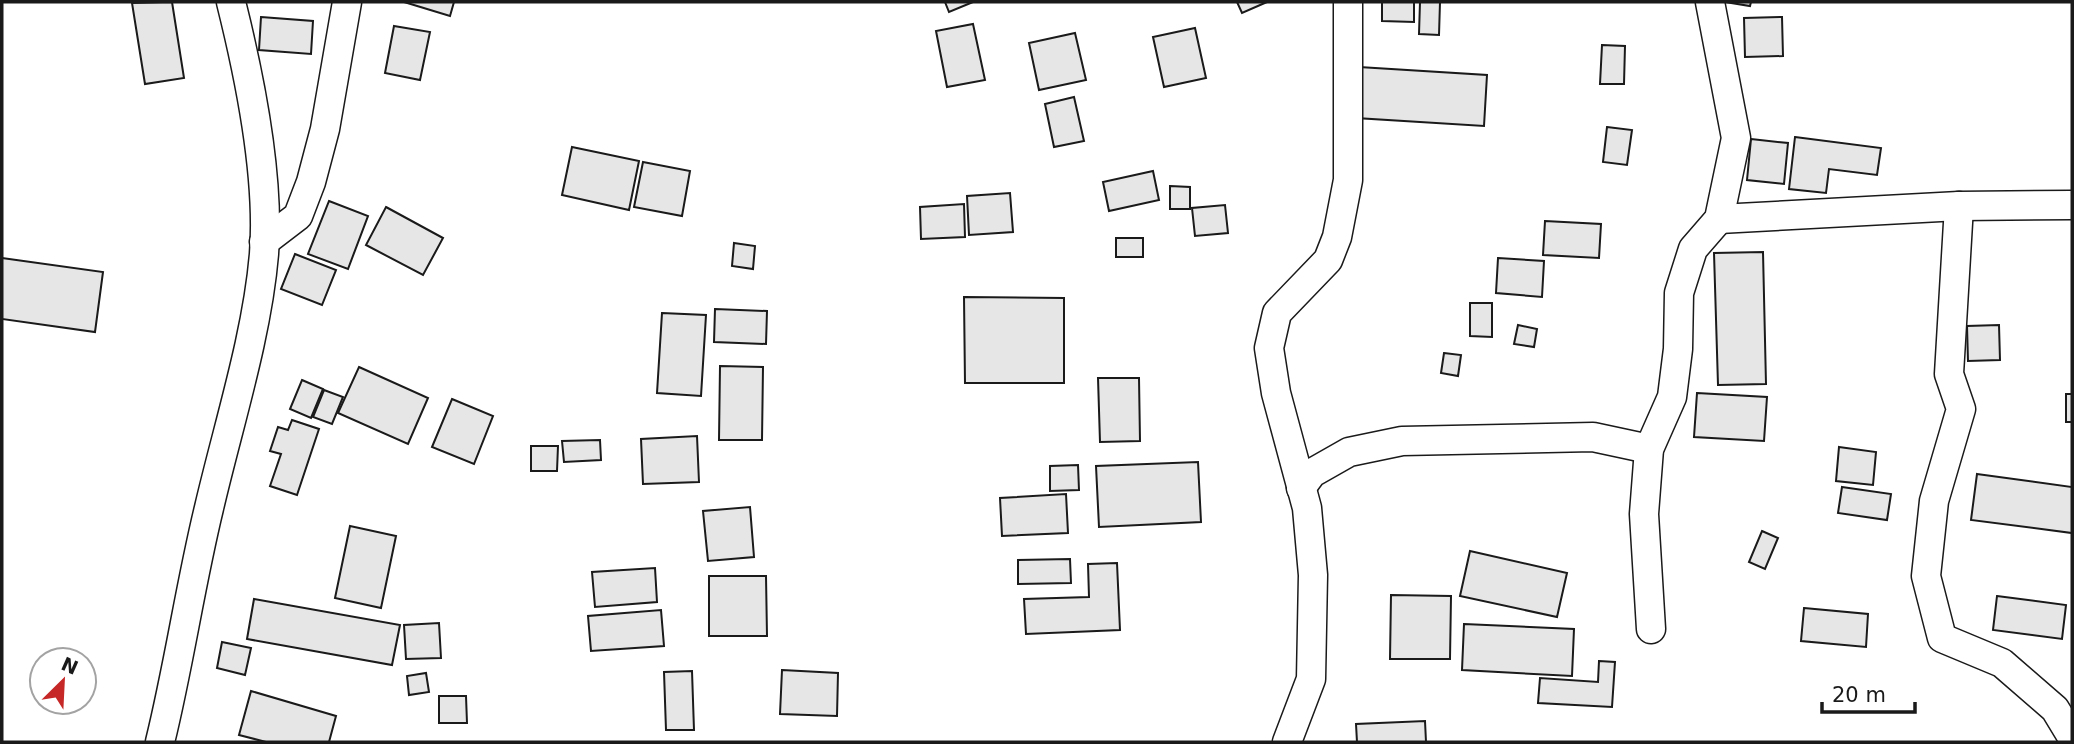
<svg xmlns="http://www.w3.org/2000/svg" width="2074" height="744" font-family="'DejaVu Sans',sans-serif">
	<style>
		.building { fill: #e6e6e6; stroke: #1a1a1a; stroke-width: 2 }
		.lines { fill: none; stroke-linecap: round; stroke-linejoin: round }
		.street-casing { stroke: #1a1a1a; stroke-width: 31 }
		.street { stroke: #fff; stroke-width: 28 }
	</style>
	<rect width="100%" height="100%" fill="#fff"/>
	<g class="building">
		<polygon points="172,2 184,78 145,84 132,3"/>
		<polygon points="404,2 454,2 450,16"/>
		<polygon points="945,2 973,2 949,12"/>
		<polygon points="1237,2 1267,2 1242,13"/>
		<polygon points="1382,2 1414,2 1414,22 1382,21"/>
		<polygon points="1420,2 1440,2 1439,35 1419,34"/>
		<polygon points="1725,2 1751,2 1750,6"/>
		<polygon points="261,17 313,21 311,54 259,50"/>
		<polygon points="1782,17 1783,56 1745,57 1744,18"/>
		<polygon points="973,24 985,80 947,87 936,31"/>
		<polygon points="394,26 430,32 420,80 385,73"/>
		<polygon points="1195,28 1206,78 1164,87 1153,37"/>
		<polygon points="1075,33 1086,80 1039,90 1029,43"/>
		<polygon points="1602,45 1625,46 1624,84 1600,84"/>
		<polygon points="1359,67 1487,75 1484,126 1356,118"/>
		<polygon points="1074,97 1084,141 1054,147 1045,104"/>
		<polygon points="1607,127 1632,130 1627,165 1603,162"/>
		<polygon points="1795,137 1881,148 1877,175 1829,169 1826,193 1789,189"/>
		<polygon points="1751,139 1788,143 1784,184 1747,180"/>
		<polygon points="572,147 639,161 629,210 562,195"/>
		<polygon points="643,162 690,171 682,216 634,207"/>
		<polygon points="1153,171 1159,200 1109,211 1103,182"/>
		<polygon points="1170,186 1190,187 1190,209 1170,209"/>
		<polygon points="1010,193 1013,232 969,235 967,196"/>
		<polygon points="329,201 368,216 348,269 308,254"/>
		<polygon points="964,204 965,237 921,239 920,207"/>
		<polygon points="1225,205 1228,233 1195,236 1192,208"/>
		<polygon points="386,207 443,238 423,275 366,245"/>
		<polygon points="1545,221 1601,224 1599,258 1543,255"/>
		<rect x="1116" y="238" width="27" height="19"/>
		<polygon points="734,243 755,246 753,269 732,266"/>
		<polygon points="1763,252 1766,384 1718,385 1714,253"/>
		<polygon points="295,254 336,270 322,305 281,289"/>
		<polygon points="2,258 103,272 95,332 2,319"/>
		<polygon points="1498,258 1544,261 1542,297 1496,293"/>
		<polygon points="964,297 1064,298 1064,383 965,383"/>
		<polygon points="1470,303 1492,303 1492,337 1470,336"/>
		<polygon points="715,309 767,311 766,344 714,342"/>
		<polygon points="662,313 706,315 701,396 657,393"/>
		<polygon points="1518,325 1537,329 1534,347 1514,344"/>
		<polygon points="1999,325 2000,360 1968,361 1967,326"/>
		<polygon points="1444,353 1461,355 1458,376 1441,373"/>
		<polygon points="720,366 763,367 762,440 719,440"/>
		<polygon points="359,367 428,398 408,444 338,413"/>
		<polygon points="1098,378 1139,378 1140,441 1100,442"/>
		<polygon points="302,380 323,389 311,418 290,409"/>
		<polygon points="324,390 343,397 332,424 313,417"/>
		<polygon points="1697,393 1767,397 1764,441 1694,437"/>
		<rect x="2066" y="394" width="6" height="28"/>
		<polygon points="452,399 493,416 474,464 432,447"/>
		<polygon points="292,420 319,429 297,495 270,486 281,454 270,451 278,427 288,430"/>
		<polygon points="697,436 699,482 643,484 641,439"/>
		<polygon points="600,440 601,460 564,462 562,441"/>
		<polygon points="531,446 558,446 557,471 531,471"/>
		<polygon points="1839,447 1876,452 1873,485 1836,481"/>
		<polygon points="1198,462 1201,522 1099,527 1096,466"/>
		<polygon points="1078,465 1079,490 1050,491 1050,466"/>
		<polygon points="1977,474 2072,487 2072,533 1971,520"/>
		<polygon points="1842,487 1891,494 1887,520 1838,513"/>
		<polygon points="1066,494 1068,533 1002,536 1000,498"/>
		<polygon points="750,507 754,557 708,561 703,511"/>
		<polygon points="350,526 396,536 381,608 335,598"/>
		<polygon points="1762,531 1778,538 1765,569 1749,562"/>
		<polygon points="1470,551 1567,573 1557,617 1460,596"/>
		<polygon points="1070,559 1071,583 1018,584 1018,560"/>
		<polygon points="1117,563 1120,630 1026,634 1024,599 1089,597 1088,564"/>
		<polygon points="655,568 657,602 595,607 592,572"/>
		<polygon points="709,576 766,576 767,636 709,636"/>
		<polygon points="1391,595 1451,596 1450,659 1390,659"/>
		<polygon points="1997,596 2066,605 2062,639 1993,630"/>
		<polygon points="254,599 400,625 392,665 247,639"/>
		<polygon points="1804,608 1868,614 1866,647 1801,641"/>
		<polygon points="661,610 664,646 591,651 588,616"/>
		<polygon points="439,623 441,658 406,659 404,625"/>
		<polygon points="1464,624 1574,629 1572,676 1462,670"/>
		<polygon points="222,642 251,648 245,675 217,668"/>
		<polygon points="1599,661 1615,662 1612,707 1538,703 1540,678 1598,682"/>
		<polygon points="782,670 838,673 837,716 780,714"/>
		<polygon points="692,671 694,730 666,730 664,672"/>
		<polygon points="426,673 429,692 409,695 407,676"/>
		<polygon points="251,691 336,716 329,742 266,742 239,735"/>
		<polygon points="439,696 466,696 467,723 439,723"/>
		<polygon points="1425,721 1426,742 1357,742 1356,724"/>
	</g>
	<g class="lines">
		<g class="street-casing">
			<g id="street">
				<polyline points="1959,206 1949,374 1961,409 1934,501 1926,576 1942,638 2002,663 2055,709 2072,737"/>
				<polyline points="1719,219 1959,206 2072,205"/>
				<polyline points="264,242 298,216 311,182 325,129 347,2"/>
				<polyline points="1301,488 1312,473 1349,452 1402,441 1593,437 1649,449"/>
				<polyline points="1651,629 1644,514 1649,449 1672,397 1678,349 1679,293 1693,249 1719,219 1736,138 1710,2"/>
				<path d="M160,742C179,665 190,586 209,508C228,426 257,337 264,254C270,175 250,78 231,2"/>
				<polyline points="1287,742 1311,679 1313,575 1307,508 1276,393 1269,348 1277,313 1328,260 1337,237 1348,180 1348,2"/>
			</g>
		</g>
		<use href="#street" class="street"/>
	</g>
	<rect width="2074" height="744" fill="none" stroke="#1a1a1a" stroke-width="7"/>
	<g transform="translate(63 681) rotate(24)"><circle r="33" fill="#ffffff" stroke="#a3a3a3" stroke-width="2"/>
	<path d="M0-5L12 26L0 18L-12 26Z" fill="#c62828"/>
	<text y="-10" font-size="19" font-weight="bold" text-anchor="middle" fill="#1a1a1a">N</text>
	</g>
	<path d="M1822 702v10h93v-10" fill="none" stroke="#1a1a1a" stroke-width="3.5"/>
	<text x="1832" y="702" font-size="21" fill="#1a1a1a" stroke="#ffffff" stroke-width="5" paint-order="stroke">20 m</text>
</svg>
